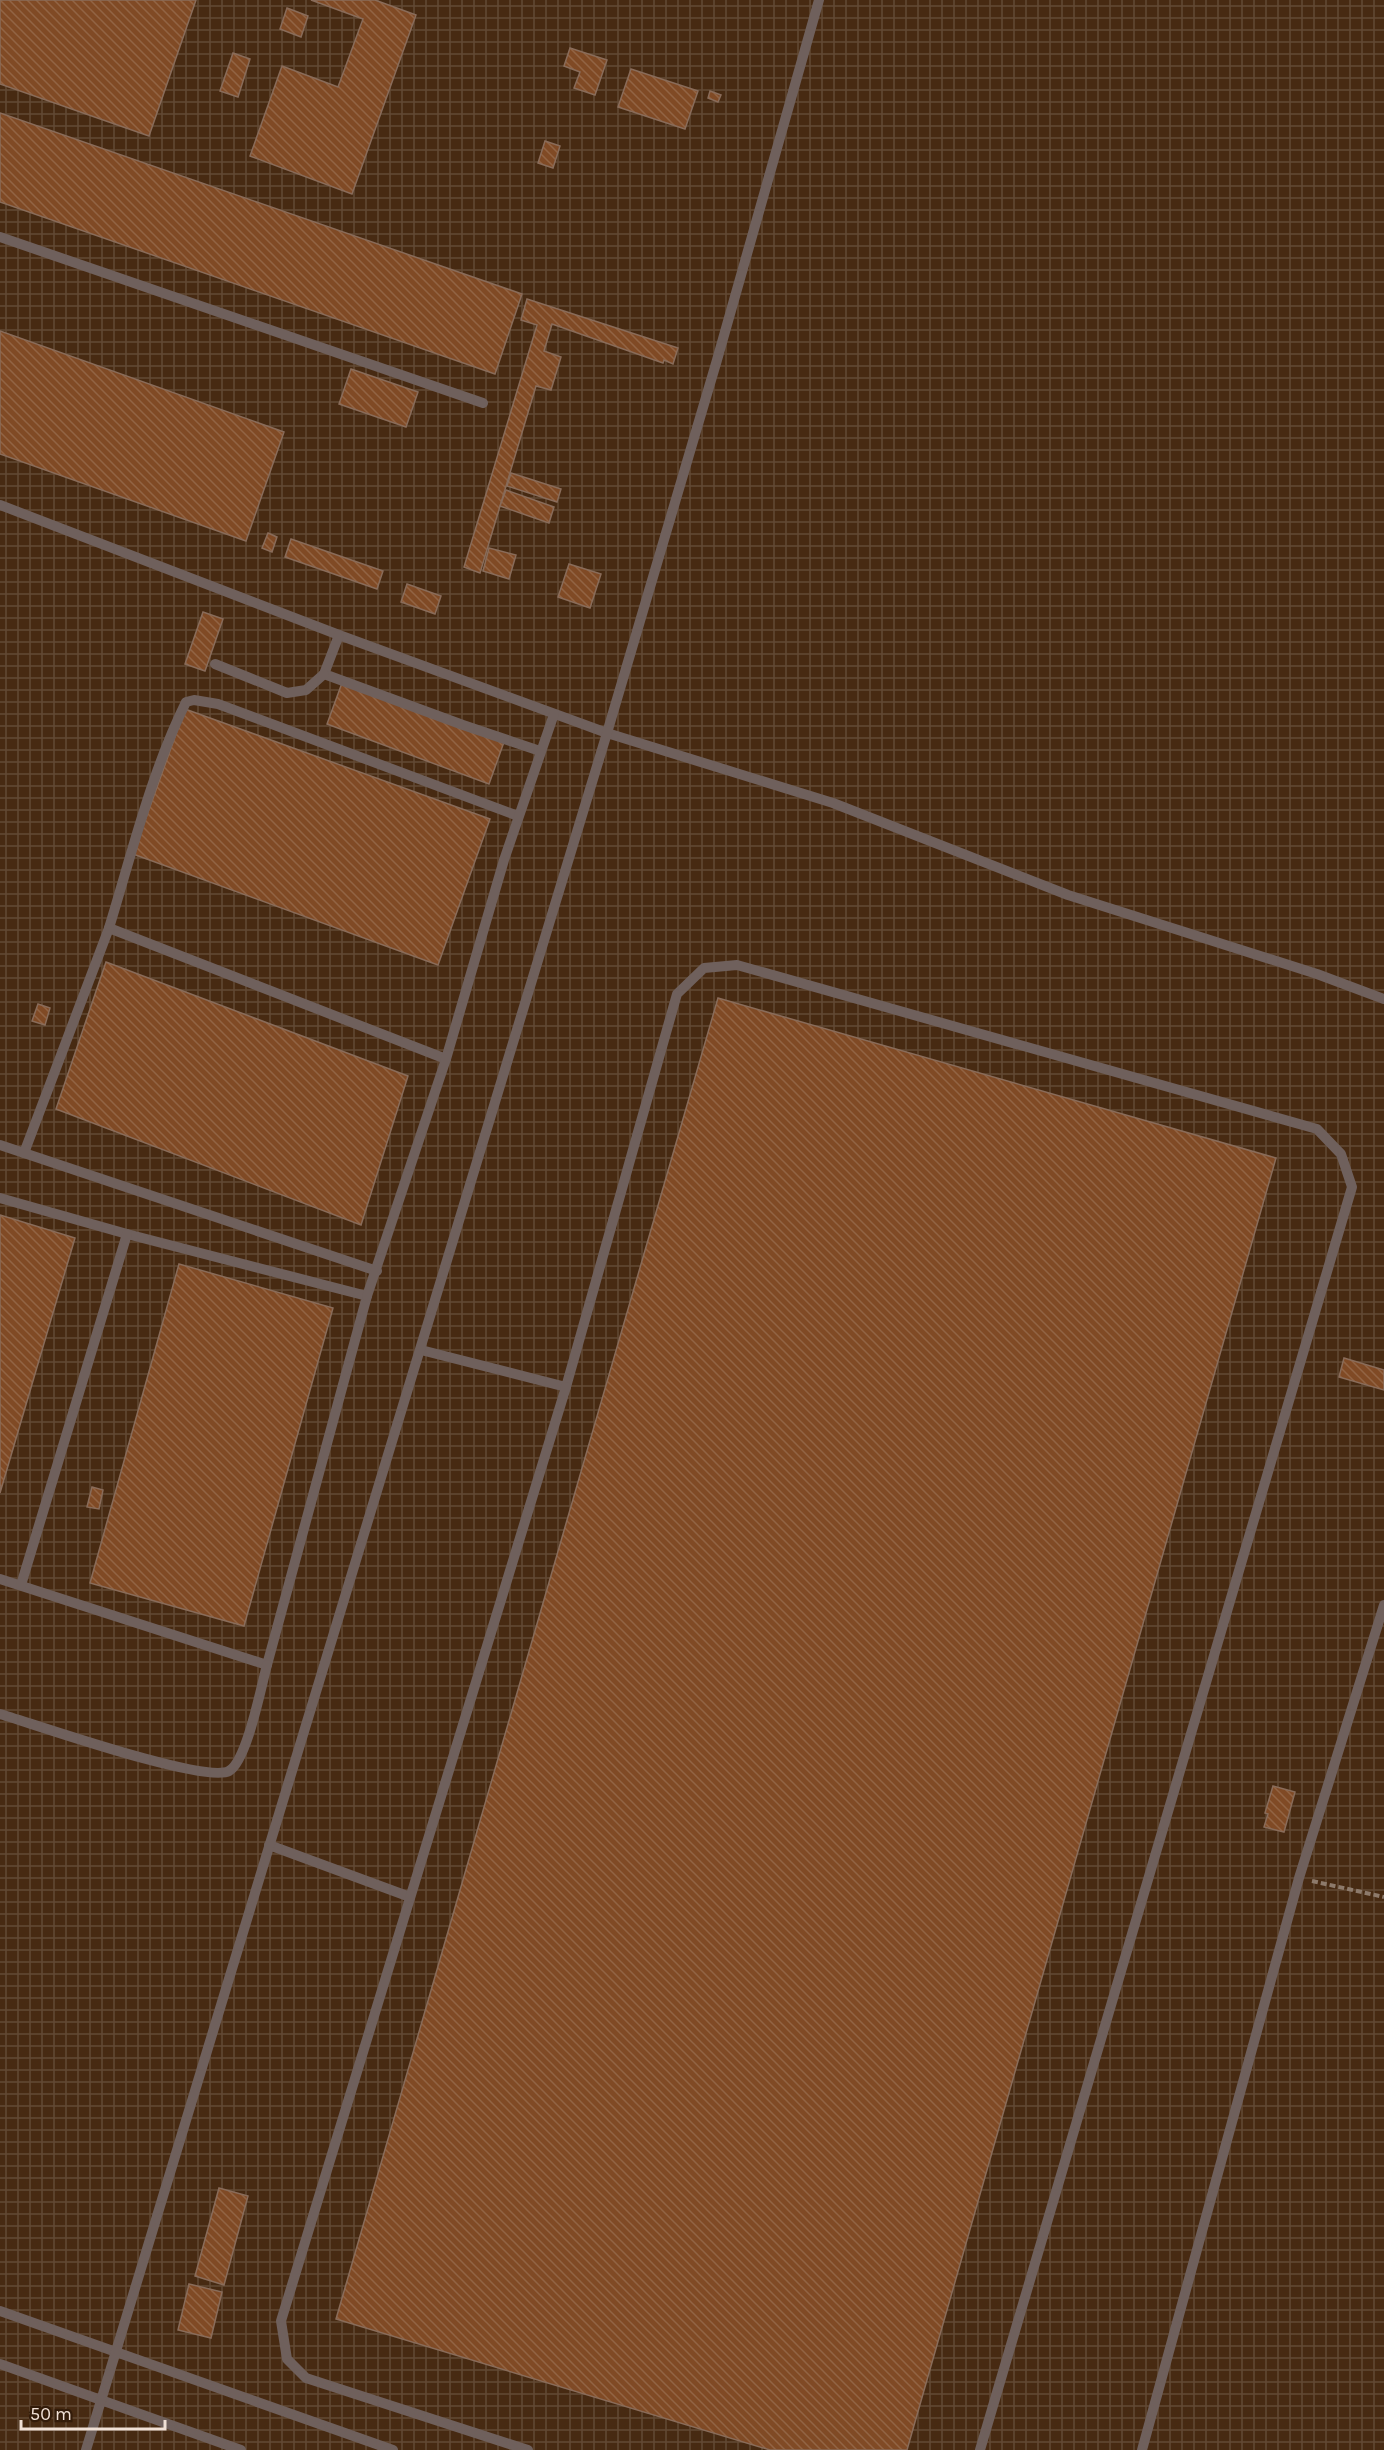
<svg xmlns="http://www.w3.org/2000/svg" width="1384" height="2450" font-family="Karla,sans-serif">
	<style>
		.industrial { fill: url(#industrial-grid) }
		.building { fill: url(#building-back-hatch); stroke: #896c5a; stroke-width: 1.5 }
		.lines { fill: none; stroke-linecap: round; stroke-linejoin: round }
		.path { stroke: #8d7a6b; stroke-width: 4; stroke-dasharray: 6 3; stroke-linecap: butt }
		.lane { stroke: #6f605c; stroke-width: 10 }
	</style>
	<defs>
		<pattern id="industrial-grid" width="8" height="8" patternUnits="userSpaceOnUse" patternTransform="scale(1.5)"><rect width="8" height="8" fill="#472a12"/><path d="M0 4h8M4 0v8" fill="none" stroke="#624934"/></pattern>
		<pattern id="building-back-hatch" width="6" height="6" patternUnits="userSpaceOnUse" patternTransform="scale(1.5)"><rect width="6" height="6" fill="#804a25"/><path d="M-1 5l2 2M0 0l6 6M5-1l2 2" fill="none" stroke="#926444"/></pattern>
	</defs>
	<rect width="100%" height="100%" fill="#3c2513"/>
	<rect class="industrial" x="0" y="0" width="1384" height="2450"/>
	<g class="building">
		<polygon points="0,0 196,0 149,136 0,84"/>
		<polygon points="311,0 375,0 416,15 352,194 250,156 282,66 338,87 363,19"/>
		<polygon points="287,8 308,16 301,37 280,29"/>
		<polygon points="570,48 607,60 595,95 574,88 580,72 564,66"/>
		<polygon points="233,53 250,59 238,97 220,91"/>
		<polygon points="631,69 698,91 685,129 618,107"/>
		<polygon points="710,91 721,95 718,102 708,98"/>
		<polygon points="0,113 522,294 495,374 0,202"/>
		<polygon points="545,141 560,146 553,168 538,163"/>
		<polygon points="527,299 678,348 673,364 664,360 663,363 552,324 544,351 561,357 551,390 536,386 480,573 464,567 537,325 521,320"/>
		<polygon points="0,331 284,432 246,541 0,454"/>
		<polygon points="351,369 418,392 406,427 339,404"/>
		<polygon points="511,473 561,489 557,502 507,486"/>
		<polygon points="506,490 554,507 549,523 500,506"/>
		<polygon points="268,533 277,537 272,552 262,548"/>
		<polygon points="291,539 383,571 377,589 285,557"/>
		<polygon points="489,548 516,555 509,579 483,571"/>
		<polygon points="569,564 601,574 590,608 558,597"/>
		<polygon points="407,584 441,596 435,614 401,602"/>
		<polygon points="203,612 223,619 205,671 185,664"/>
		<polygon points="342,683 504,742 489,784 327,724"/>
		<polygon points="185,709 490,819 438,965 133,854"/>
		<polygon points="106,962 408,1076 361,1225 56,1109"/>
		<polygon points="718,998 1276,1158 907,2450 770,2450 336,2319"/>
		<polygon points="38,1004 50,1008 45,1025 32,1021"/>
		<polygon points="0,1215 75,1238 0,1493"/>
		<polygon points="179,1264 333,1308 244,1626 90,1583"/>
		<polygon points="1344,1358 1384,1370 1384,1390 1339,1377"/>
		<polygon points="92,1487 103,1490 99,1509 87,1507"/>
		<polygon points="1273,1786 1295,1792 1284,1832 1264,1827 1268,1814 1265,1813"/>
		<polygon points="219,2188 248,2196 224,2285 195,2276"/>
		<polygon points="189,2284 222,2292 211,2338 178,2330"/>
	</g>
	<g class="lines">
		<polyline class="path" points="1312,1881 1384,1897"/>
		<g class="lane">
			<polyline points="0,237 483,403"/>
			<polyline points="0,505 339,635 607,733 833,803 1068,895 1317,974 1384,999"/>
			<polyline points="339,635 324,674 463,725 540,751"/>
			<polyline points="215,664 287,693 306,690 324,674"/>
			<path d="M109,928C132,853 151,773 186,702L194,700L218,704L518,816"/>
			<polyline points="0,1145 24,1153"/>
			<polyline points="0,1198 127,1234 367,1296 267,1665 0,1579"/>
			<polyline points="377,1271 24,1153 109,928 446,1059"/>
			<polyline points="367,1296 446,1059 504,860 554,714"/>
			<polyline points="421,1350 566,1387 677,994 704,968 737,965 1317,1129 1341,1154 1352,1187 980,2450"/>
			<polyline points="21,1585 127,1234"/>
			<path d="M0,1714C34,1724 205,1784 229,1771C247,1761 261,1687 267,1665"/>
			<polyline points="269,1845 410,1897"/>
			<polyline points="0,2311 393,2450"/>
			<polyline points="0,2364 241,2450"/>
			<polyline points="86,2450 607,733 717,360 819,0"/>
			<polyline points="528,2450 306,2378 287,2359 281,2321 566,1387"/>
			<polyline points="1142,2450 1299,1878 1384,1605"/>
		</g>
	</g>
	<path d="M21 2420v9h144v-9" fill="none" stroke="#f0e0d5" stroke-width="3"/>
	<text x="30" y="2420" font-size="18" fill="#f0e0d5" stroke="#321b09" stroke-width="4.5" paint-order="stroke">50 m</text>
</svg>
